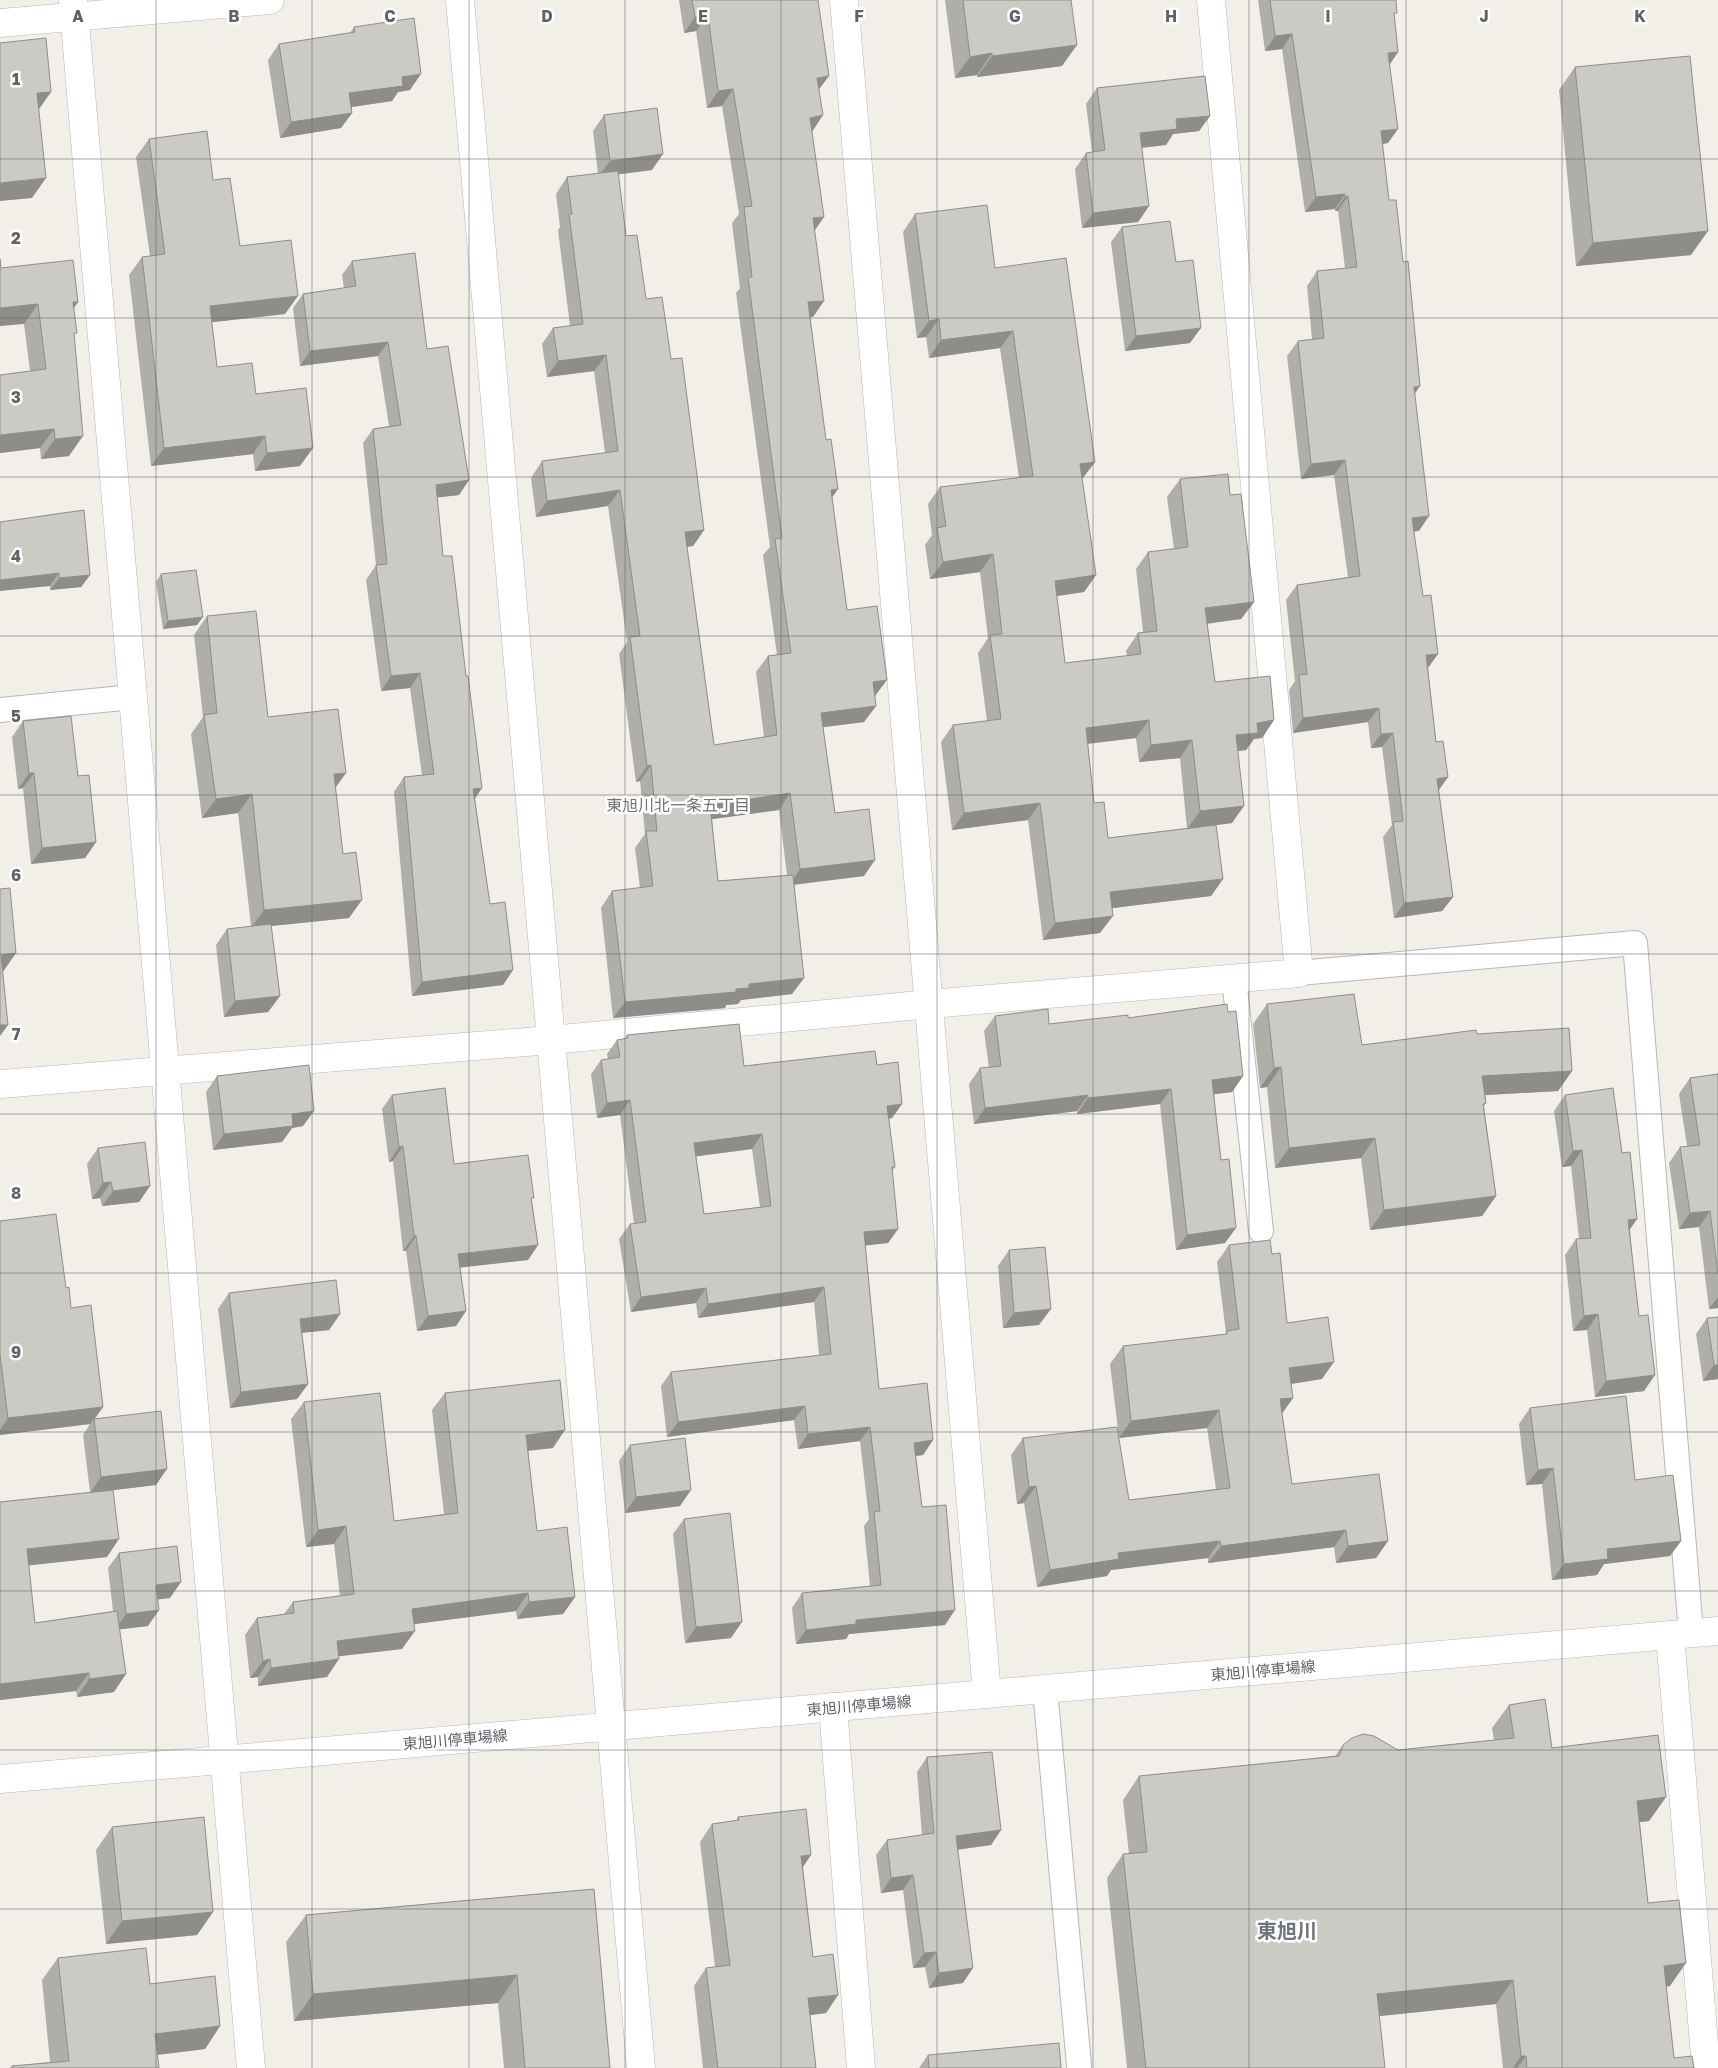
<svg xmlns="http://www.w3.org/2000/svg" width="1718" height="2068" font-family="'Golos Text','Noto Sans JP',sans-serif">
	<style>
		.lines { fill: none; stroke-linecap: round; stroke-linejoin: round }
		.lane-casing { stroke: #b5b8bc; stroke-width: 26 }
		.street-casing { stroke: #b5b8bc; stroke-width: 29 }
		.secondary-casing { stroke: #b6babf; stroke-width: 29 }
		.lane { stroke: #fff; stroke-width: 24 }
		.street { stroke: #fff; stroke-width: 28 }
		.secondary { stroke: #fff; stroke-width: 28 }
		.wall { fill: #afaea9; fill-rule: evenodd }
		.shaded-wall { fill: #8f8d8a }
		.building { fill: #cccac5; stroke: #8f8d8a; fill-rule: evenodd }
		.grid { fill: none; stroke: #5f6368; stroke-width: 1; stroke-opacity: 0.55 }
		.labels { text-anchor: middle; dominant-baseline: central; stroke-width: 5; stroke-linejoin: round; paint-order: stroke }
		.street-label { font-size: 15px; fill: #5f6368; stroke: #fff }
		.neighbourhood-label { font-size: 16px; fill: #70757a; stroke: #fff }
		.district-label { font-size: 20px; font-weight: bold; fill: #70757a; stroke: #fff }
		.grid-label { font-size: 16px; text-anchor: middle; font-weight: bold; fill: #5f6368; stroke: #fff; stroke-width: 5; stroke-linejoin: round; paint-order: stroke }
	</style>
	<rect width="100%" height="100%" fill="#f1efe8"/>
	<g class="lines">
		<g class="lane-casing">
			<g id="lane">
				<polyline points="0,710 133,697"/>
				<polyline points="1299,973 1635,943 1691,1633"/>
				<polyline points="1234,978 1261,1231"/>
				<polyline points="1045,1689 1079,2065"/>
			</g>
		</g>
		<g class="street-casing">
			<g id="street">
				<polyline points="73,0 251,2068"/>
				<polyline points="460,0 641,2068"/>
				<polyline points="844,0 987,1694"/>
				<polyline points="0,23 270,0"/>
				<polyline points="0,1084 551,1040 930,1004 1299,973 1211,0"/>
				<polyline points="1670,1635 1706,2068"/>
				<polyline points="833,1707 861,2068"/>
			</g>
		</g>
		<g class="secondary-casing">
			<polyline id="secondary" points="0,1779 1718,1631"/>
		</g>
		<use href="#lane" class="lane"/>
		<use href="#street" class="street"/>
		<use href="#secondary" class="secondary"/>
	</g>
	<g class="wall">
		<path d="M679,0H818L819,90L812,132L814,230L813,317H810L832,498L847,610L875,696L876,706L864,722L823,727L835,813L864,876L794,885L804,978L792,994L741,1000L738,1004L726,1005L725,1008L613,1018L601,908L612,891L640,888L635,848L645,834L640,781L636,782L619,654L627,642L608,506L536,517L531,478L542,461L605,453L594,371L547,377L542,344L553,328L570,326L558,230L560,227L556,194L567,177L598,174L593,131L604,115L652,170L618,174L626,236L646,299L671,359L704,530L693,546L687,547L714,745L764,737L756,672L768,656L777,655L763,555L770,547L736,293L740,288L732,223L739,214L722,106L707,108L696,31L684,33ZM779,810L787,875L718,881L712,819Z"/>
		<polygon points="945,0 1071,0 1062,66 977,77 977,75 955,78"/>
		<polygon points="1258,0 1396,0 1394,17 1398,52 1389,65 1388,143 1382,144 1389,200 1415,393 1419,531 1414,531 1428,668 1436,742 1448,777 1439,790 1453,897 1442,911 1394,918 1383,837 1392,825 1382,747 1371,748 1368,722 1293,733 1289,690 1295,681 1286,600 1297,585 1348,577 1334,475 1301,479 1287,356 1298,341 1312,339 1307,286 1317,271 1345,268 1338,211 1335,211 1335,209 1305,212 1282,49 1265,51"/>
		<polygon points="354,27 410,90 398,92 392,101 352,107 352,113 341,128 280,138 268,60 279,44 350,33"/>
		<polygon points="1575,67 1691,255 1576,266 1559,90"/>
		<polygon points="1097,88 1210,116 1199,131 1173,134 1166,145 1141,148 1149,206 1138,222 1082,228 1075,169 1086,153 1092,152 1086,104"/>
		<polygon points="149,139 213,180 240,246 285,314 212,322 217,367 256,394 300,466 255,471 253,454 151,466 129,275 142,257 150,256 136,157"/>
		<path d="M915,214L995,268L1095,462L1082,479L1096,575L1084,592L1057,596L1065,663L1127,656L1126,651L1138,633L1143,632L1136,569L1148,552L1174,549L1167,497L1180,479L1230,495L1254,602L1241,619L1207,624L1215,682L1274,720L1262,738L1254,739L1246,750L1238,751L1232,823L1216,825L1223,879L1211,896L1112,908L1100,933L1043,940L1028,820L952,830L941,742L953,725L987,721L978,653L988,638L980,572L930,579L925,545L932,535L928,504L940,487L1019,478L1000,348L929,358L926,337L917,338L903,232ZM1136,738L1139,762L1180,758L1187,828L1108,838L1094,803L1088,744Z"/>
		<polygon points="1122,227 1176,262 1190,343 1125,351 1111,242"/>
		<polygon points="352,261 427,349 469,480 459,495 437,497 443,556 466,676 482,788 475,799 490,904 513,970 503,985 412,996 394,792 404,777 422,775 410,688 381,691 366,580 376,565 363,443 373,429 389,426 378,356 300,366 293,308 303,294 344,288 342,275"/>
		<polygon points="1,268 78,302 74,308 74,337 69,456 41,459 40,448 0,453 0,375 30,371 24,324"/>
		<polygon points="0,522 90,575 81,587 50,590 50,586"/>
		<polygon points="161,574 197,625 163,629 156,582"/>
		<polygon points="207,616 268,717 346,773 335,788 349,918 271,926 280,996 268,1012 224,1017 216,945 227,929 251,926 238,813 202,818 191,734 203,717 194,635"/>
		<polygon points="23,721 78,776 96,842 85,858 31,864 23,788 18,789 12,737"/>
		<polygon points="1267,1004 1362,1045 1477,1034 1572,1071 1558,1091 1485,1095 1486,1103 1484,1106 1496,1196 1482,1216 1370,1230 1361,1158 1275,1168 1267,1087 1260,1088 1253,1024"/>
		<polygon points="1228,1012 1243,1076 1232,1092 1214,1094 1225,1243 1176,1250 1160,1104 1077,1114 1077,1111 974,1124 969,1084 980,1068 989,1068 984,1031 995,1016 1049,1024 1128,1018"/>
		<path d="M627,1035L744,1066L877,1065L902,1104L892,1118L889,1119L895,1167L892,1171L898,1229L888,1243L865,1245L879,1389L933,1440L923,1455L916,1456L922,1507L945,1625L849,1634L846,1639L796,1644L792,1608L802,1593L870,1586L864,1526L869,1519L860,1441L798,1449L794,1420L667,1437L661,1386L671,1372L819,1355L814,1302L698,1318L696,1303L631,1312L619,1239L630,1224H634L620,1115L597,1118L591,1074L601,1060L608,1059L607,1054L617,1040L625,1039ZM752,1149L760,1207L704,1214L696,1156Z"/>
		<polygon points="1718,1074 1718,1308 1709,1309 1699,1227 1679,1229 1669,1163 1680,1147 1687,1146 1679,1094 1690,1078"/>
		<polygon points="217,1076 303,1126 292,1128 282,1142 213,1150 206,1092"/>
		<polygon points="392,1095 454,1164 532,1201 538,1245 528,1260 460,1267 466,1311 456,1326 417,1331 406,1251 403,1251 393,1161 389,1162 382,1109"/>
		<polygon points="1565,1095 1622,1153 1637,1219 1630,1229 1644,1391 1595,1397 1587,1330 1573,1331 1565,1255 1576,1239 1579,1239 1571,1166 1562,1167 1554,1111"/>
		<polygon points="98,1148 150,1186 139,1202 102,1206 100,1198 92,1199 87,1164"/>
		<polygon points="0,1221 66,1288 71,1308 103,1407 95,1419 156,1485 113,1490 107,1557 28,1565 35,1623 113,1611 108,1568 119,1553 170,1598 158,1599 148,1626 120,1629 114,1692 77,1697 76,1691 0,1700 0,1502 90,1492 83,1435 90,1424 0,1435"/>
		<polygon points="1229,1245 1272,1254 1287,1323 1322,1379 1291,1384 1293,1398 1282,1413 1292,1484 1388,1541 1376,1558 1336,1563 1334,1547 1208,1563 1208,1558 1111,1570 1107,1576 1037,1587 1024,1503 1017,1504 1011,1455 1023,1438 1129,1500 1216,1489 1207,1428 1119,1438 1110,1364 1123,1346 1225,1334 1226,1333 1217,1262"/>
		<polygon points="1009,1250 1039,1325 1003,1328 998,1266"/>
		<polygon points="229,1293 340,1314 329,1330 302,1333 308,1384 297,1399 230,1408 218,1309"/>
		<polygon points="1718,1317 1718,1379 1703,1381 1696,1334 1707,1318"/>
		<polygon points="445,1393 553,1448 528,1451 537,1531 575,1597 563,1614 517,1619 516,1611 414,1624 402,1649 339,1656 327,1677 258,1686 258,1677 250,1678 245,1635 257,1618 284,1614 293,1602 340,1596 334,1544 306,1547 291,1419 304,1402 394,1521 444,1514 432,1410"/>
		<polygon points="1530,1408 1635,1480 1681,1541 1670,1556 1604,1564 1597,1575 1552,1580 1542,1484 1526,1485 1519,1424"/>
		<polygon points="630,1445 680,1506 625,1513 619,1461"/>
		<polygon points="684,1519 731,1638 685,1643 673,1534"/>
		<polygon points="1509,1705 1552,1748 1666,1797 1649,1821 1640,1822 1648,1903 1670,1986 1666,1987 1674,2058 1694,2068 1503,2068 1496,2004 1379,2016 1385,2068 1127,2068 1107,1878 1123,1854 1129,1854 1123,1800 1139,1776 1335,1756 1343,1745 1398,1750 1494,1740 1492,1728"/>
		<polygon points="927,1757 1001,1830 991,1845 957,1850 963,1983 929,1988 925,1967 913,1968 903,1890 881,1893 876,1855 887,1840 922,1835 917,1772"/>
		<polygon points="738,1817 803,1868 813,1957 838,1995 826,2013 810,2015 816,2068 703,2068 694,1986 706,1968 715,1967 700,1842 712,1824 736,1821"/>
		<polygon points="112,1827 213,1912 197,1935 106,1944 96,1850"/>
		<polygon points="594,1889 610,2068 504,2068 498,2003 294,2021 286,1942 306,1915"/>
		<polygon points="58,1958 150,1984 220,2026 205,2049 157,2055 159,2068 10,2068 12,2066 50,2062 42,1980"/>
		<polygon points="928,2055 1061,2068 919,2068"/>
	</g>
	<g class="shaded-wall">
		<polygon points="708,15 696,31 684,33 695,17"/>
		<polygon points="1292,34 1282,49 1265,51 1275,36"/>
		<polygon points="1077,45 1062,66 977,77 992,56"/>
		<polygon points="1398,52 1388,67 1388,53"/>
		<polygon points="992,53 977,75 955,78 970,57"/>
		<polygon points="421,74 410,90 398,92 392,101 338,109 349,93 402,77"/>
		<polygon points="829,76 817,92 817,78"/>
		<polygon points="733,89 722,106 707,108 718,91"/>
		<polygon points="51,92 37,112 37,93"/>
		<polygon points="352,113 341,128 280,138 291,122"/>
		<polygon points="823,115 812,132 810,118"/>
		<polygon points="1210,116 1199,131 1173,134 1166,145 1129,149 1140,133 1176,119"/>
		<polygon points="1398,129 1388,143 1371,146 1381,131"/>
		<polygon points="663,154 652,170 598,177 610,161"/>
		<polygon points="46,178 32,198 0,201 0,183"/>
		<polygon points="1345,194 1335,209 1305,212 1316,197"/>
		<polygon points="1348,196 1338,211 1335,211 1345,197"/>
		<polygon points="1149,206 1138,222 1082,228 1093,213"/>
		<polygon points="824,217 813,233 813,218"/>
		<polygon points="1708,231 1691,255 1576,266 1593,243"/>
		<polygon points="298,296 285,314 197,324 210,306"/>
		<polygon points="824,301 813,317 797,319 808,302"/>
		<polygon points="73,302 78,302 64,322"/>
		<polygon points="38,304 24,324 0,326 0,308"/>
		<polygon points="939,319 926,337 917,338 929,321"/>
		<polygon points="1201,328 1190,343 1125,351 1136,336"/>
		<polygon points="1013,331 1000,348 929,358 941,340"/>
		<polygon points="388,342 378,356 300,366 310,351"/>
		<polygon points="606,355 594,371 547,377 558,361"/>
		<polygon points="1420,386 1410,401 1414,387"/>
		<polygon points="54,429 40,448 0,453 0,435"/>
		<polygon points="83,436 69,456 41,459 55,439"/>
		<polygon points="265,436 253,454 151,466 164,448"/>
		<polygon points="313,448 300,466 255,471 267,453"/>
		<polygon points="1345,460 1334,475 1301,479 1311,464"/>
		<polygon points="1095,462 1082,479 1067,481 1080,464"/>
		<polygon points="469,480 459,495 426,499 436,485"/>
		<polygon points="838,489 827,505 831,490"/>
		<polygon points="620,490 608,506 536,517 547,501"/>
		<polygon points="1429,516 1419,531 1401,533 1412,518"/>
		<polygon points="704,530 693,546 673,548 685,532"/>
		<polygon points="993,554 980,572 930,579 943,562"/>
		<polygon points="59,573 50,586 0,591 0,580"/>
		<polygon points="90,575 81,587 50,590 59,578"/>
		<polygon points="1096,575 1084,592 1043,598 1055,581"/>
		<polygon points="1254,602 1241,619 1193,625 1205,608"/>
		<polygon points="203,617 197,625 163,629 168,621"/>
		<polygon points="1438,654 1428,668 1416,670 1426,655"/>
		<polygon points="420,673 410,688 381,691 391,676"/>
		<polygon points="887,680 875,696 862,698 873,682"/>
		<polygon points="876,706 864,722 809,729 821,713"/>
		<polygon points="1379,708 1368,722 1293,733 1303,718"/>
		<polygon points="1149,720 1136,738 1074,745 1086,728"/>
		<polygon points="1274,720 1262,738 1254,739 1246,750 1224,753 1236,735 1257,723"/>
		<polygon points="1393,733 1382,747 1371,748 1381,734"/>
		<polygon points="1192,740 1180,758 1139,762 1151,745"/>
		<polygon points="651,765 640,781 636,782 647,766"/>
		<polygon points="29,773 34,773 23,788 18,789"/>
		<polygon points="346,773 333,791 334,774"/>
		<polygon points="1448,777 1437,792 1437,779"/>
		<polygon points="482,788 472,802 473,789"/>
		<polygon points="790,793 779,810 699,821 710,805"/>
		<polygon points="252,794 238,813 202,818 216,799"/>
		<polygon points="1040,803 1028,820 952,830 964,813"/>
		<polygon points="1244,806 1232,823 1187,829 1200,811"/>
		<polygon points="96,842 85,858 31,864 42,848"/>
		<polygon points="875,860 864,876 789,885 800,869"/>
		<polygon points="1223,879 1211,896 1097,910 1110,892"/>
		<polygon points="1453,897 1442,911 1394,918 1404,903"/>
		<polygon points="362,900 349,918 251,928 264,910"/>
		<polygon points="1113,916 1100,933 1043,940 1055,923"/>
		<polygon points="16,953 0,976 1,955"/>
		<polygon points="513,970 503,985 412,996 422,982"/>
		<polygon points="804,978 792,994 741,1000 738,1004 726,1005 725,1008 613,1018 625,1002 736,989 749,984"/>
		<polygon points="280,996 268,1012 224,1017 235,1001"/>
		<polygon points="0,1025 8,1025 0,1036"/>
		<polygon points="1281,1067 1267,1087 1260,1088 1274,1068"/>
		<polygon points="1572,1071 1558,1091 1468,1096 1482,1076"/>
		<polygon points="1243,1076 1232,1092 1201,1096 1212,1080"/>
		<polygon points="1171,1089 1160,1104 1077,1114 1088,1098"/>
		<polygon points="1088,1095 1077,1111 974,1124 985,1108"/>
		<polygon points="630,1100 620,1115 597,1118 607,1103"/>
		<polygon points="902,1104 892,1118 877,1120 887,1106"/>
		<polygon points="314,1111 303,1126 292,1128 282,1142 213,1150 224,1134 292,1114"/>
		<polygon points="762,1134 752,1149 684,1158 694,1143"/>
		<polygon points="1375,1138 1361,1158 1275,1168 1289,1148"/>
		<polygon points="403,1146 393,1161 389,1162 399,1147"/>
		<polygon points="1582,1150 1571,1166 1562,1167 1573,1151"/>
		<polygon points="111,1182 100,1198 92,1199 103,1183"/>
		<polygon points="150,1186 139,1202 102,1206 113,1191"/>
		<polygon points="1496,1196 1482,1216 1370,1230 1384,1210"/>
		<polygon points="1710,1211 1699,1227 1679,1229 1690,1213"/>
		<polygon points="1637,1219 1626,1235 1628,1220"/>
		<polygon points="1236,1228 1225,1243 1176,1250 1187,1235"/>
		<polygon points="898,1229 888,1243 853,1247 864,1232"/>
		<polygon points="414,1236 416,1236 406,1251 403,1251"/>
		<polygon points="538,1245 528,1260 448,1269 458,1254"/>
		<polygon points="824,1287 814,1302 698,1318 708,1304"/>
		<polygon points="706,1288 696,1303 631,1312 641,1297"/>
		<polygon points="1718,1297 1718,1308 1709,1309"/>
		<polygon points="1051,1309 1039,1325 1003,1328 1014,1313"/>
		<polygon points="466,1311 456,1326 417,1331 428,1316"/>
		<polygon points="340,1314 329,1330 289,1334 300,1319"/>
		<polygon points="1598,1314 1587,1330 1573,1331 1584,1316"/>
		<polygon points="1334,1362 1322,1379 1277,1386 1289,1368"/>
		<polygon points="1714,1365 1718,1365 1718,1379 1703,1381"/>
		<polygon points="1655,1375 1644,1391 1595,1397 1606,1381"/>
		<polygon points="308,1384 297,1399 230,1408 241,1392"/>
		<polygon points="1293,1398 1281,1415 1280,1399"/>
		<polygon points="805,1406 794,1420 667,1437 678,1422"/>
		<polygon points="103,1407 90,1424 0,1435 0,1430 8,1418"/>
		<polygon points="1219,1410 1207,1428 1119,1438 1131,1421"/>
		<polygon points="870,1427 860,1441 798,1449 808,1434"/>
		<polygon points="565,1430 553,1448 513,1452 526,1435"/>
		<polygon points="933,1440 923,1455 904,1457 914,1443"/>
		<polygon points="1553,1468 1542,1484 1526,1485 1538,1470"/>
		<polygon points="167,1469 156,1485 90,1493 101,1477"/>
		<polygon points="1036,1486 1024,1503 1017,1504 1029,1487"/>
		<polygon points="691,1490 680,1506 625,1513 636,1497"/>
		<polygon points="346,1526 334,1544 306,1547 318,1530"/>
		<polygon points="1346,1530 1334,1547 1208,1563 1221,1546"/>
		<polygon points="119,1539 107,1557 14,1567 27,1549"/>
		<polygon points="1220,1541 1208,1558 1111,1570 1107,1576 1037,1587 1050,1570 1118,1553"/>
		<polygon points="1388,1541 1376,1558 1336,1563 1348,1546"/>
		<polygon points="1681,1541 1670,1556 1604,1564 1597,1575 1552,1580 1564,1564 1607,1549"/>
		<polygon points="181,1582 170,1598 145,1601 156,1585"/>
		<polygon points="528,1593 516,1611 400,1626 412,1609"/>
		<polygon points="575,1597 563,1614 517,1619 529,1602"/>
		<polygon points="159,1610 148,1626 115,1630 126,1614"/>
		<polygon points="955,1610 945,1625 849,1634 846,1639 796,1644 806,1630 856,1620"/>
		<polygon points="742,1622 731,1638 685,1643 696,1627"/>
		<polygon points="415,1631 402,1649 324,1658 337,1641"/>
		<polygon points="270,1659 258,1677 250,1678 263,1661"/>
		<polygon points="339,1659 327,1677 258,1686 271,1668"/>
		<polygon points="89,1673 76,1691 0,1700 0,1684"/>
		<polygon points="126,1674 114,1692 77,1697 89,1679"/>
		<polygon points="1666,1797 1649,1821 1621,1824 1637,1801"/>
		<polygon points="1001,1830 991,1845 945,1851 956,1836"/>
		<polygon points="811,1855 799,1873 801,1856"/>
		<polygon points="913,1875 903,1890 881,1893 891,1878"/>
		<polygon points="213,1912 197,1935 106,1944 122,1921"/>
		<polygon points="936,1952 925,1967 913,1968 924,1953"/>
		<polygon points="1686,1963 1670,1986 1647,1989 1664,1966"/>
		<polygon points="973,1968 963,1983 929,1988 939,1973"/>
		<polygon points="517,1975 498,2003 294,2021 313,1994"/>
		<polygon points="1513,1980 1496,2004 1361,2018 1377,1994"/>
		<polygon points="838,1995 826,2013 795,2017 808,1998"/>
		<polygon points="220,2026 205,2049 139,2057 155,2034"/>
		<polygon points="1521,2056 1526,2056 1517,2068 1513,2068"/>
	</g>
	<g class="building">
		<polygon points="692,0 818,0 829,76 817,78 823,115 810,118 824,217 813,218 824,301 808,302 826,440 831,439 838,489 831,490 847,610 877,606 887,680 873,682 876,706 821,713 835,813 869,809 875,860 800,869 790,793 710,805 718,881 793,875 804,978 749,984 749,988 736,989 736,992 625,1002 612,891 653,886 646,831 657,831 651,765 647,766 630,637 640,636 620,490 547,501 542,461 618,451 606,355 558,361 553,328 583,324 569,214 572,214 567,177 618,171 626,236 637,235 646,299 662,297 671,359 682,358 704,530 685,532 714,745 777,735 768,656 791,653 775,539 782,538 748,277 752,277 744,207 752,206 733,89 718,91 708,15 695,17"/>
		<polygon points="963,0 1071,0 1077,45 992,56 992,53 970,57"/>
		<polygon points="1270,0 1396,0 1397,13 1394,13 1398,52 1388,53 1398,129 1381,131 1389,200 1396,200 1403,262 1408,261 1420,386 1414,387 1429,516 1412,518 1423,596 1431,595 1438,654 1426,655 1436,742 1443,741 1448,777 1437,779 1453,897 1404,903 1393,822 1403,821 1393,733 1381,734 1379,708 1303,718 1299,675 1307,674 1297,585 1360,576 1345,460 1311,464 1298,341 1324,338 1317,271 1357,267 1348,196 1345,197 1345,194 1316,197 1292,34 1275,36"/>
		<polygon points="414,18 421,74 402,77 403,86 349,93 352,113 291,122 279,44 355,32 354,27"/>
		<polygon points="46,38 51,92 37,93 46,178 0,183 0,43"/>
		<polygon points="1690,56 1708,231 1593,243 1575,67"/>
		<polygon points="1205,76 1210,116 1176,119 1177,129 1140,133 1149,206 1093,213 1086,153 1105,150 1097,88"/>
		<polygon points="657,108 663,154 610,161 604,115"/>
		<polygon points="207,131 213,180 230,178 240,246 291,240 298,296 210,306 217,367 252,363 256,394 306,388 313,448 267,453 265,436 164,448 142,257 165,254 149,139"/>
		<polygon points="987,205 995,268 1066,258 1095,462 1080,464 1096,575 1055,581 1065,663 1141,654 1138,633 1157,631 1148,552 1188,547 1180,479 1228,474 1230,495 1241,494 1254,602 1205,608 1215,682 1270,676 1274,720 1257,723 1258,733 1236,735 1244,806 1200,811 1192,740 1151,745 1149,720 1086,728 1094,803 1104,802 1108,838 1216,825 1223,879 1110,892 1113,916 1055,923 1040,803 964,813 953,725 1001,719 990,635 1002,634 993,554 943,562 937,528 946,526 940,487 1033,476 1013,331 941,340 939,319 929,321 915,214"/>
		<polygon points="1170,221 1176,262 1193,260 1201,328 1136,336 1122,227"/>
		<polygon points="415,253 427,349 448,346 469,480 436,485 443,556 452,556 466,676 468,676 482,788 473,789 490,904 505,902 513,970 422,982 404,777 434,774 420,673 391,676 376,565 387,564 373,429 401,425 388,342 310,351 303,294 356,286 352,261"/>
		<polygon points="0,259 1,268 73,260 78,302 73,302 77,333 74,333 83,436 55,439 54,429 0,435 0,375 46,369 38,304 0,308"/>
		<polygon points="84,510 90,575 59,578 59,573 0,580 0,522"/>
		<polygon points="196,570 203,617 168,621 161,574"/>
		<polygon points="256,611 268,717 338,709 346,773 334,774 343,854 356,852 362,900 264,910 252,794 216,799 204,715 217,713 207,616"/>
		<polygon points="71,716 78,776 89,775 96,842 42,848 34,773 29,773 23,721"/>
		<polygon points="10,888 16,953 1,955 8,1025 0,1025 0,889"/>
		<polygon points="271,924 280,996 235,1001 227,929"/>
		<polygon points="1354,994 1362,1045 1476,1030 1477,1034 1569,1028 1572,1071 1482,1076 1486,1103 1483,1104 1496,1196 1384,1210 1375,1138 1289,1148 1281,1067 1274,1068 1267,1004"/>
		<polygon points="1227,1004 1228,1012 1236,1011 1243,1076 1212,1080 1221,1160 1229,1159 1236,1228 1187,1235 1171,1089 1088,1098 1088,1095 985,1108 980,1068 1001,1066 995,1016 1048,1009 1049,1024 1128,1015 1128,1018"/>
		<path d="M739,1024L744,1066L875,1051L877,1065L898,1062L902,1104L887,1106L895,1167H892L898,1229L864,1232L879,1389L927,1383L933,1440L914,1443L922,1507L946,1505L955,1610L856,1620V1624L806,1630L802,1593L881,1585L874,1512L880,1511L870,1427L808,1434L805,1406L678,1422L671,1372L831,1354L824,1287L708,1304L706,1288L641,1297L630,1224L646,1222L630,1100L607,1103L601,1060L620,1057L617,1040L628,1038L627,1035ZM762,1134L771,1206L704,1214L694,1143Z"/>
		<polygon points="309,1065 314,1111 292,1114 293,1126 224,1134 217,1076"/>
		<polygon points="1718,1074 1718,1274 1710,1211 1690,1213 1680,1147 1700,1145 1690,1078"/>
		<polygon points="445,1088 454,1164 528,1155 534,1198 531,1198 538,1245 458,1254 466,1311 428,1316 416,1236 414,1236 403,1146 399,1147 392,1095"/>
		<polygon points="1613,1088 1622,1153 1630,1152 1637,1219 1628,1220 1639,1316 1648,1315 1655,1375 1606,1381 1598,1314 1584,1316 1576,1239 1591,1238 1582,1150 1573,1151 1565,1095"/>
		<polygon points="145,1142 150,1186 113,1191 111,1182 103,1183 98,1148"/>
		<polygon points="56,1214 66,1288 69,1287 71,1308 91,1305 103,1407 8,1418 0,1355 0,1221"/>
		<polygon points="1270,1240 1272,1254 1280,1253 1287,1323 1328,1317 1334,1362 1289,1368 1293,1398 1280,1399 1292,1484 1379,1474 1388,1541 1348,1546 1346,1530 1221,1546 1220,1541 1118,1553 1119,1559 1050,1570 1036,1486 1029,1487 1023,1438 1117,1427 1129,1500 1230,1488 1219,1410 1131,1421 1123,1346 1227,1334 1227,1331 1239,1329 1229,1245"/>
		<polygon points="1045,1247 1051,1309 1014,1313 1009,1250"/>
		<polygon points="336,1280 340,1314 300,1319 308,1384 241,1392 229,1293"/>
		<polygon points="1718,1317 1718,1365 1714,1365 1707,1318"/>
		<polygon points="560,1380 565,1430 526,1435 537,1531 567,1527 575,1597 529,1602 528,1593 412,1609 415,1631 337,1641 339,1659 271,1668 270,1659 263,1661 257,1618 294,1613 293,1602 354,1594 346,1526 318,1530 304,1402 380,1393 394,1521 458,1513 445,1393"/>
		<polygon points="1626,1396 1635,1480 1673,1475 1681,1541 1607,1549 1608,1559 1564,1564 1553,1468 1538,1470 1530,1408"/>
		<polygon points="161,1411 167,1469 101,1477 94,1419"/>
		<polygon points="685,1438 691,1490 636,1497 630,1445"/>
		<polygon points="113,1490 119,1539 27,1549 35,1623 117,1611 126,1674 89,1679 89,1673 0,1684 0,1502"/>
		<polygon points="730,1513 742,1622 696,1627 684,1519"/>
		<polygon points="177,1546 181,1582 156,1585 159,1610 126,1614 119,1553"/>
		<polygon points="1545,1699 1552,1748 1658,1735 1666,1797 1637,1801 1648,1903 1679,1900 1686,1963 1664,1966 1674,2058 1692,2056 1694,2068 1527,2068 1526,2056 1521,2056 1513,1980 1377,1994 1385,2068 1146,2068 1123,1854 1147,1852 1139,1776 1339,1756 1343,1745 1352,1738 1363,1734 1374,1736 1398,1750 1514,1738 1509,1705"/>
		<polygon points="992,1752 1001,1830 956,1836 973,1968 939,1973 936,1952 924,1953 913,1875 891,1878 887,1840 934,1833 927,1757"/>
		<polygon points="806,1809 811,1855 801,1856 813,1957 833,1954 838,1995 808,1998 816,2068 718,2068 706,1968 730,1965 712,1824 739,1820 738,1817"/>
		<polygon points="204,1817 213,1912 122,1921 112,1827"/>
		<polygon points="594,1889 610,2068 525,2068 517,1975 313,1994 306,1915"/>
		<polygon points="146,1948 150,1984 215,1976 220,2026 155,2034 159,2068 12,2068 12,2066 69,2061 58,1958"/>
		<polygon points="1059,2043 1061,2068 929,2068 928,2055"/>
	</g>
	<path class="grid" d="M156,0V2068M312,0V2068M469,0V2068M625,0V2068M781,0V2068M937,0V2068M1093,0V2068M1249,0V2068M1406,0V2068M1562,0V2068M0,159H1718M0,318H1718M0,477H1718M0,636H1718M0,795H1718M0,954H1718M0,1114H1718M0,1273H1718M0,1432H1718M0,1591H1718M0,1750H1718M0,1909H1718"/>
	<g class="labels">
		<g class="street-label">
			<text transform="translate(1263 1670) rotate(-5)">東旭川停車場線</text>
			<text transform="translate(859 1705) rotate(-5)">東旭川停車場線</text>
			<text transform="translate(455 1739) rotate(-5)">東旭川停車場線</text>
		</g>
		<g class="neighbourhood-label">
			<text x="678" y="805">東旭川北一条五丁目</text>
		</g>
		<g class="district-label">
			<text x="1287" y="1930">東旭川</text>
		</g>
	</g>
	<g class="grid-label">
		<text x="78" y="22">A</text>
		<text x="234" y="22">B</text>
		<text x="390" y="22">C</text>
		<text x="547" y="22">D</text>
		<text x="703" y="22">E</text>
		<text x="859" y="22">F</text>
		<text x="1015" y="22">G</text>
		<text x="1171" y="22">H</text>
		<text x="1328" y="22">I</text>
		<text x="1484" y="22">J</text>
		<text x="1640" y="22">K</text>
		<text x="16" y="85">1</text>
		<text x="16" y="244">2</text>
		<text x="16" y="403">3</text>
		<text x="16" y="562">4</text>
		<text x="16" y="722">5</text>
		<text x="16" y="881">6</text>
		<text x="16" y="1040">7</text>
		<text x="16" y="1199">8</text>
		<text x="16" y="1358">9</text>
	</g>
</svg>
